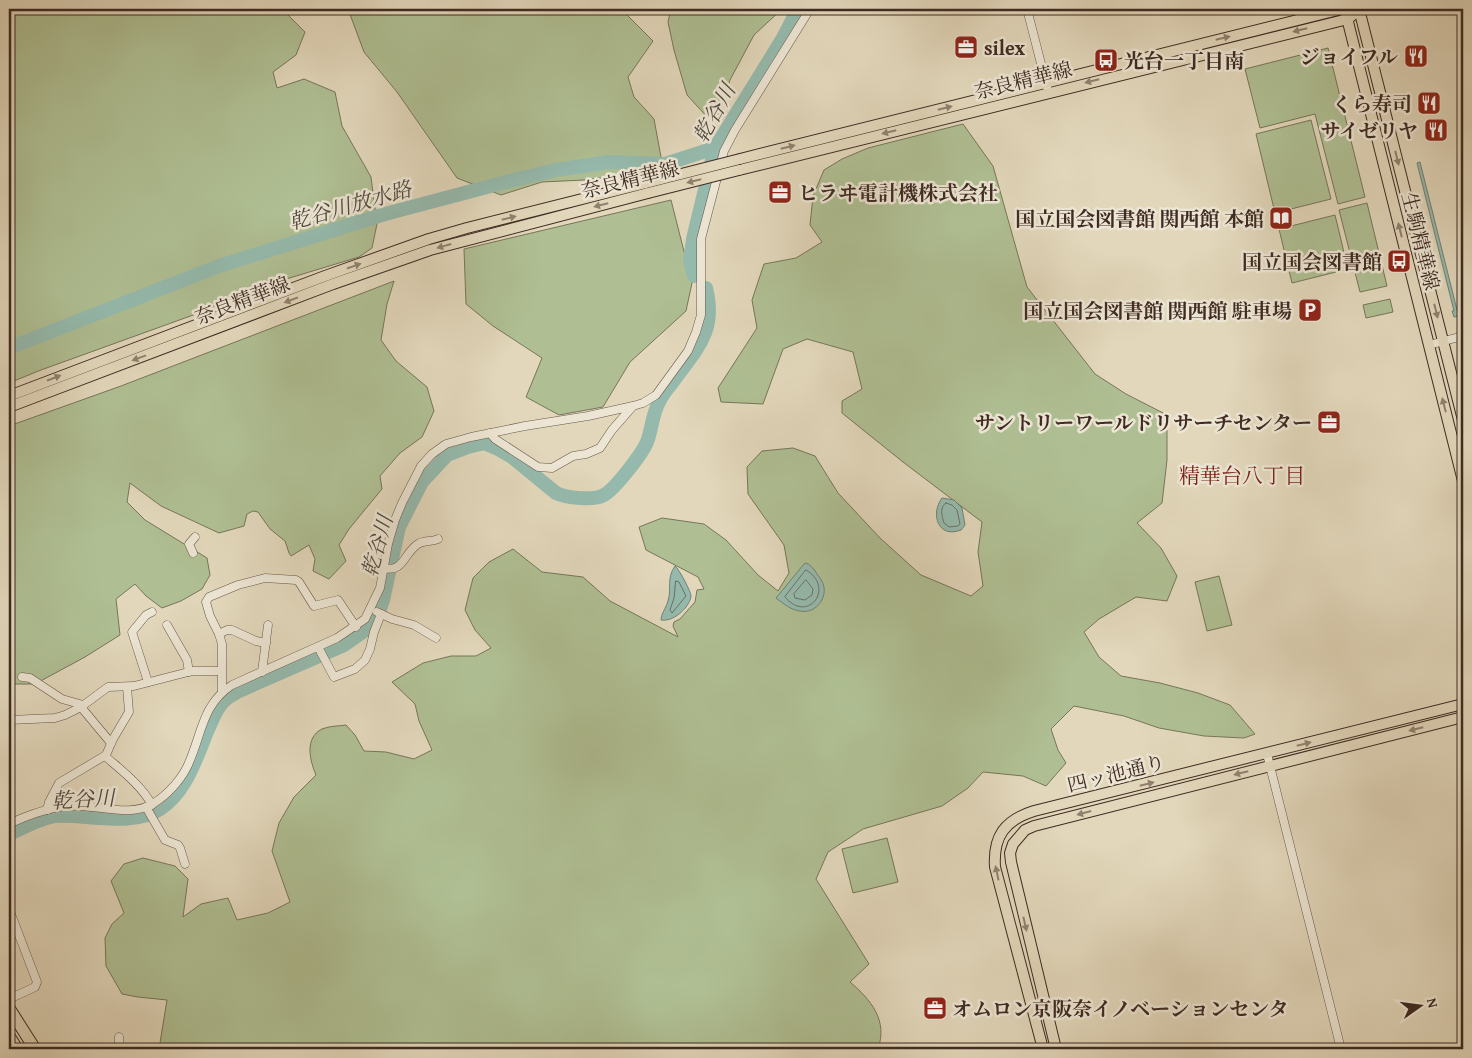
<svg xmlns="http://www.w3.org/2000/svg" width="1472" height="1058" font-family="'Gentium Book Plus','Noto Serif JP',serif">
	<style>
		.green { fill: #afbf93; stroke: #77755b }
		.water { fill: #95baad; stroke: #738176 }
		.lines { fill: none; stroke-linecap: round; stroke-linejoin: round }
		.shore { stroke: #6a7268; stroke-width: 1 }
		.river { stroke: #95baad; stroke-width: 14 }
		.minor-casing { stroke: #685649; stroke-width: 9 }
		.major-casing { stroke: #3f2b23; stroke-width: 12 }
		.highway-casing { stroke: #3f2b23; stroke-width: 13 }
		.minor { stroke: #ece5d3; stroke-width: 8 }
		.major { stroke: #e2d7bb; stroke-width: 10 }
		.highway { stroke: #e2d7bb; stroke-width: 11 }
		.major-bridge-casing { stroke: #3f2b23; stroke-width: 12; stroke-linecap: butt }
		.major-bridge { stroke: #e2d7bb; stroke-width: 10 }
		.oneway { fill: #90816f }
		.labels { text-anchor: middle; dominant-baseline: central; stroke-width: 5; stroke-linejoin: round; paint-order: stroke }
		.poi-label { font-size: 20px; font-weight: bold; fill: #3f2b23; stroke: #ece5d3; text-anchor: end }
		.street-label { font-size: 20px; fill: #3f2b23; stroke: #ece5d3 }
		.water-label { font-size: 21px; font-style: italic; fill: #50483f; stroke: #ece5d3 }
		.neighbourhood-label { font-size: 21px; fill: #7a1f14; stroke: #ece5d3 }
	</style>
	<rect width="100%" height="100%" fill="#e2d7bb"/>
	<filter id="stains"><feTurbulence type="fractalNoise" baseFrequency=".004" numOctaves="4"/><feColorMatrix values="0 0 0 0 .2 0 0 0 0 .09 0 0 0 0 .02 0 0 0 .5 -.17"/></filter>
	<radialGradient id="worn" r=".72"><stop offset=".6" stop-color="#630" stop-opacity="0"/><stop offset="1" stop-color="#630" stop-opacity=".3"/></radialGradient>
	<g class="green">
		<polygon points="9,9 282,9 305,32 296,55 273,72 277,88 304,79 335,92 342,126 371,177 377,224 372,248 359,257 263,286 196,314 41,370 9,383"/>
		<polygon points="348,9 621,9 653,41 628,77 634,97 654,119 661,157 641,173 584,180 542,182 501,195 457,178 397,92 364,52"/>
		<polygon points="671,9 782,9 754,35 730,80 719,114 708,118 687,95 674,50 668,22"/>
		<polygon points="1328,48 1365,197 1338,204 1315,114 1260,128 1245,69"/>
		<polygon points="1311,120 1331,199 1275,213 1256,134"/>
		<path d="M963,124L993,166L1027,287L1095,374L1126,394L1167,415V460L1162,503L1137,523L1161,548L1177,576L1167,601L1136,597L1099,619L1084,632L1099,657L1121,676L1160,683L1198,693L1230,705L1255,734L1244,738L1204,736L1159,728L1124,716L1074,706L1051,729L1058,750L1066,763L1046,786L1023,776L983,772L968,788L942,806L863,829L828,852L816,879L869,964L850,982C871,1000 888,1020 878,1049H159L167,1000L138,997L122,994L106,966L105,938L112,924L124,913L111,881L124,864L143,858L175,866L188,879L183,917L201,904L228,898L237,920L268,913L290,902L272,851L279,823L294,797L316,775C310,761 304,738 322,729C329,726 339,726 346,725L355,735L364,751L386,752L414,759L432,750L419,721L415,704L392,682L423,663L451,656H476L491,648L475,630L465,610L473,578L489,562L513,549L542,572L583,577L610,601L678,637L673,626L674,622L680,619L695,602L697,590L704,589L698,577L646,550L639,527L662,518L704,524L726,540L758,575L778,591L789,573L784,545L748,494L747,467L762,451L793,448L815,456L838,493L880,538L921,575L971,596L983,586L978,552L982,522L903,462L842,413V401L862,389L853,352L807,339L783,349L763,404L721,402L718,388L757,328L752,300L764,264L796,258L822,242L810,225L813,196L824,170L842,159L868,148Z"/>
		<polygon points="671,200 692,283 686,311 630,362 603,407 559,415 526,397 542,358 493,326 466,304 464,249"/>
		<polygon points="1367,203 1387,286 1360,292 1339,210"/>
		<polygon points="1335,215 1348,269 1292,283 1279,229"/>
		<polygon points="394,281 387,304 381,340 396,361 427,387 434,411 422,437 400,453 380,476 382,489 349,529 339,545 346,561 329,579 313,571 315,559 309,545 291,556 289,553 285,541 270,529 258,512 253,511 247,514 244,526 219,533 161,506 130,483 127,502 145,520 207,558 210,575 202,589 181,601 162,608 146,596 135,584 116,599 120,635 85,657 35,684 9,684 9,426 121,386"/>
		<polygon points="1390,299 1393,312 1366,318 1363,305"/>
		<polygon points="1219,576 1232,625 1207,631 1195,582"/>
		<polygon points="887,838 898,882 853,893 842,849"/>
	</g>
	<g class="water">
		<polygon points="1420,162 1457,310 1459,310 1460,316 1454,317 1452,311 1454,311 1417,163"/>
		<path d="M942,498L954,500L962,508L965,525L961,530C938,539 930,514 942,498Z"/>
		<path d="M806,563C811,565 814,569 817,574C820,578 823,582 824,587C826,601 814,614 800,611C791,610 784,604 776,598L804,564Z"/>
		<path d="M675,566C679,569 692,593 691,597C688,609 673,622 661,620C661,614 666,608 668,601C672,588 666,579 675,566Z"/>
	</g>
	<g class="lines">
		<g class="shore">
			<path d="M946,503L952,505L957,510L960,524L958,526L949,527L944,523C942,516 939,507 946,503Z"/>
			<path d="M806,570C836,587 808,625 785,597Z"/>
			<polygon points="806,580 813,589 812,595 805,600 795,598 794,594"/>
			<polygon points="676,581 679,582 686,596 672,613 670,610 674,598"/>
		</g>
		<g class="river">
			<polyline points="694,276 690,261 693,239 715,148 783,38 798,9"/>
			<polyline points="9,348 219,266 385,214 502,183 556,170 609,162 665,164 715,148"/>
			<path d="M9,834C23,828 40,818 55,816C86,814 134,827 160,809C188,791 197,754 210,725C213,718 217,708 223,702C227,697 234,694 239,691L344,645L364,631L371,624L379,612L383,600L399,527L422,482L447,455L468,447L484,443L496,448L512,457L556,493C566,498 594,501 604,495C615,489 642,454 647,442C652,429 652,415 659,402C662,395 667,389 672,383C696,349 717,333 706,288"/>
		</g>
		<g class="minor-casing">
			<g id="minor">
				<polyline points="1027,9 1047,87"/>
				<polyline points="1429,345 1463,336"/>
				<polyline points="490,433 495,439 538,467 552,468 573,456 586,454 600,448 612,430 633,406"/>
				<polyline points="193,553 189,544 195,537"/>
				<path d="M383,568C404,573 403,554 418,544C424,540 432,542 438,539"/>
				<polyline points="377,612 392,619 414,625 436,638"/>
				<polyline points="167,625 187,660 189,672"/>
				<polyline points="219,634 227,630 232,630 256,641 266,643"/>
				<polyline points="318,647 334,677 355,669 365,660 370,649 374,632 381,614"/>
				<polyline points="262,672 268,625"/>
				<polyline points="22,677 30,678 62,699 83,705"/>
				<polyline points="148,682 132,632 146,615 152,612"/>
				<polyline points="222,692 222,644 219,634 210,616 206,602 209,597 238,585 265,578 296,580 299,582 314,606 338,600 356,627"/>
				<polyline points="81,707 111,743"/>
				<polyline points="9,720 55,718 65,715 81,707 108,687 134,686 192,671 221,671"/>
				<polyline points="1267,754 1341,1049"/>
				<path d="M105,756C122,771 141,785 152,805"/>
				<polyline points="146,807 165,840 178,845 180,848 185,864"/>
				<polyline points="47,810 49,802 59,783 106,755 113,739 129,712 127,687"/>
				<path d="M9,824C26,816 48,808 67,806C94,803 130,819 154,803C167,795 180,781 187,767C202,736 201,705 232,685L337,638L365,619L380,588L388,544L395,520L402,503L421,466L432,454L446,444L471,437L525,426L588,416L633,406L643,403L656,395L688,351L696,332L701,315V239L724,151L735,130L810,9"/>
				<polyline points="9,909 37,982 35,987 9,999"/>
				<polyline points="117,1049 119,1045 119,1037"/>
			</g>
		</g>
		<g class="major-casing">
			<g id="major">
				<polyline points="1359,9 1463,420"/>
				<polyline points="1346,14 1463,481"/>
				<polyline points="740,159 1342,9"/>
				<polyline points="739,170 1348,19 1360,9"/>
				<polyline points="9,396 325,276 429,239 467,228 646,183"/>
				<polyline points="9,407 333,284 430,250 648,193"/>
				<path d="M1043,1049L995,867C993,836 1005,820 1034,811L1463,704"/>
				<polyline points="1056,1049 1011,862 1010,853 1013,844 1025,830 1034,826 1463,717"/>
			</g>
		</g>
		<g class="highway-casing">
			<g id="highway">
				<polyline points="9,1008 35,1049"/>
				<polyline points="9,1036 17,1049"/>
			</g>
		</g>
		<use href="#minor" class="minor"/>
		<use href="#major" class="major"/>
		<use href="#highway" class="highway"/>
		<g class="major-bridge-casing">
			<g id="major-bridge">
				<polyline points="646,183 740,159"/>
				<polyline points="648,193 739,170"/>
			</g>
		</g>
		<use href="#major-bridge" class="major-bridge"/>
	</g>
	<defs><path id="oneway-solid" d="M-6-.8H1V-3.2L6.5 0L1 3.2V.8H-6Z" transform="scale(1.25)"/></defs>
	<g class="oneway">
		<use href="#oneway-solid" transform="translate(1300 30) rotate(166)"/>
		<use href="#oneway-solid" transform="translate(1223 38) rotate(-13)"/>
		<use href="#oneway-solid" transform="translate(1092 81) rotate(166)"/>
		<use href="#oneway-solid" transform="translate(945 108) rotate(-14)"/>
		<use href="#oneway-solid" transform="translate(889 132) rotate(166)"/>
		<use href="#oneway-solid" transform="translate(788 147) rotate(-14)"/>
		<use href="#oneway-solid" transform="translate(1397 158) rotate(76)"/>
		<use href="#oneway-solid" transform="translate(694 181) rotate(166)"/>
		<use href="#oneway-solid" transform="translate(601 205) rotate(166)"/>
		<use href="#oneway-solid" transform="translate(509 218) rotate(-14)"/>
		<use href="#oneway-solid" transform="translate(1400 230) rotate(-104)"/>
		<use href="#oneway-solid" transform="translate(444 246) rotate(164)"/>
		<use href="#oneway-solid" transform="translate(354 266) rotate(-19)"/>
		<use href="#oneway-solid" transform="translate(291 300) rotate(159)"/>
		<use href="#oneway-solid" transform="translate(1436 311) rotate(76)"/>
		<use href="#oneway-solid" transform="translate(139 358) rotate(160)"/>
		<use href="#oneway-solid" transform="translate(54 378) rotate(-21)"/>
		<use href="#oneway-solid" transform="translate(1444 405) rotate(-104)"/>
		<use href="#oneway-solid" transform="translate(1416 729) rotate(166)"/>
		<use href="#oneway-solid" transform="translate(1304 744) rotate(-14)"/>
		<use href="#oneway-solid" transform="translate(1241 773) rotate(166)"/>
		<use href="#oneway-solid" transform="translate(1147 784) rotate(-14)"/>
		<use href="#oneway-solid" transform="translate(1084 813) rotate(165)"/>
		<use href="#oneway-solid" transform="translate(997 873) rotate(-102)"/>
		<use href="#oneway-solid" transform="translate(1025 924) rotate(77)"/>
	</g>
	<defs>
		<g id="office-square" transform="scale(1.25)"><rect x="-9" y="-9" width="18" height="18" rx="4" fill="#8f2418" stroke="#ece5d3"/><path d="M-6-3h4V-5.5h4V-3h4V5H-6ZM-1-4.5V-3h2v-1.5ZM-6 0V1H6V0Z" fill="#fff"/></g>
		<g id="restaurant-square" transform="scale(1.25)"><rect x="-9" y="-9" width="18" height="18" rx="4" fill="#8f2418" stroke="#ece5d3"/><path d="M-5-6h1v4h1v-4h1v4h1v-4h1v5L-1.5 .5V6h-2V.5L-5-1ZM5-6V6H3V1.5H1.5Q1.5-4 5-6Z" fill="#fff"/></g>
		<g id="bus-square" transform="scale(1.25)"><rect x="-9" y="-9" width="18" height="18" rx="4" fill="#8f2418" stroke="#ece5d3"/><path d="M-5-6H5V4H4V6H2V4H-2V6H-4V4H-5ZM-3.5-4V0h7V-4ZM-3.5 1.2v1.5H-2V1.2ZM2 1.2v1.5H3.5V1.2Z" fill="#fff"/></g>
		<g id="library-square" transform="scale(1.25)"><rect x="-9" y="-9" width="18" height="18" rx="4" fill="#8f2418" stroke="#ece5d3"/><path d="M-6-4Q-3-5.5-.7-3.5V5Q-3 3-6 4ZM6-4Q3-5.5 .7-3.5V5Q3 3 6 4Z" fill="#fff"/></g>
		<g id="parking-square" transform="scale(1.25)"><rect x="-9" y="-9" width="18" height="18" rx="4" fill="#8f2418" stroke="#ece5d3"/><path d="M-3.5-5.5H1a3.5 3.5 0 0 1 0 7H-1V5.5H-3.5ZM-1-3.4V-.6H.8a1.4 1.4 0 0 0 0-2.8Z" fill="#fff"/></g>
	</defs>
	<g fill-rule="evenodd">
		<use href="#office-square" x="966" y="47"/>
		<use href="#restaurant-square" x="1416" y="56"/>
		<use href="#bus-square" x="1106" y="60"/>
		<use href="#restaurant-square" x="1429" y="103"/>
		<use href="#restaurant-square" x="1436" y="130"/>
		<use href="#office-square" x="780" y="192"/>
		<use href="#library-square" x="1281" y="218"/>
		<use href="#bus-square" x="1399" y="261"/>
		<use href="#parking-square" x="1310" y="310"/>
		<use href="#office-square" x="1329" y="422"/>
		<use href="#office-square" x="935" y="1008"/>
	</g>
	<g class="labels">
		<g class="poi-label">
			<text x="984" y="47" text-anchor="start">silex</text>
			<text x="1398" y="56">ジョイフル</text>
			<text x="1124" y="60" text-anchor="start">光台一丁目南</text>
			<text x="1412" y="103">くら寿司</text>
			<text x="1418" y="130">サイゼリヤ</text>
			<text x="798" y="192" text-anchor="start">ヒラヰ電計機株式会社</text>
			<text x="1264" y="218">国立国会図書館 関西館 本館</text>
			<text x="1382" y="261">国立国会図書館</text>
			<text x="1292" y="310">国立国会図書館 関西館 駐車場</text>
			<text x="1312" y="422">サントリーワールドリサーチセンター</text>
			<text x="952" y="1008" text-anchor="start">オムロン京阪奈イノベーションセンタ</text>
		</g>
		<g class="street-label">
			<text transform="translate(1023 80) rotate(-14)">奈良精華線</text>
			<text transform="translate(630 179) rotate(-14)">奈良精華線</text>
			<text transform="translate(1421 241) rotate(76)">生駒精華線</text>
			<text transform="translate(242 300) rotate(-21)">奈良精華線</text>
			<text transform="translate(1116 773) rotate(-14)">四ッ池通り</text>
		</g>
		<g class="water-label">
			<text transform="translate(714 113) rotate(-61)">乾谷川</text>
			<text transform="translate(350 205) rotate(-16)">乾谷川放水路</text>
			<text transform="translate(377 546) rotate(-74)">乾谷川</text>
			<text transform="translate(83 799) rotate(-3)">乾谷川</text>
		</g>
		<g class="neighbourhood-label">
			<text x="1242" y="475">精華台八丁目</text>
		</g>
	</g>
	<rect width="1472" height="1058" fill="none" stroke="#e2d7bb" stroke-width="30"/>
	<rect x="10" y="10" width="1452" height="1038" fill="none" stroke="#3f2b23" stroke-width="2.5"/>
	<rect x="15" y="15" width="1442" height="1028" fill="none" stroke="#3f2b23"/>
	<g transform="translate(1420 1006) rotate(76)" stroke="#ece5d3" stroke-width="4" paint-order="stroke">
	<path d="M0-4L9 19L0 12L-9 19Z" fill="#3f2b23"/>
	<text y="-8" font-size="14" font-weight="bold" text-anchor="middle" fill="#3f2b23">N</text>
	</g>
	<rect width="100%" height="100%" filter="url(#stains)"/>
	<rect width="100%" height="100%" fill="url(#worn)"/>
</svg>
